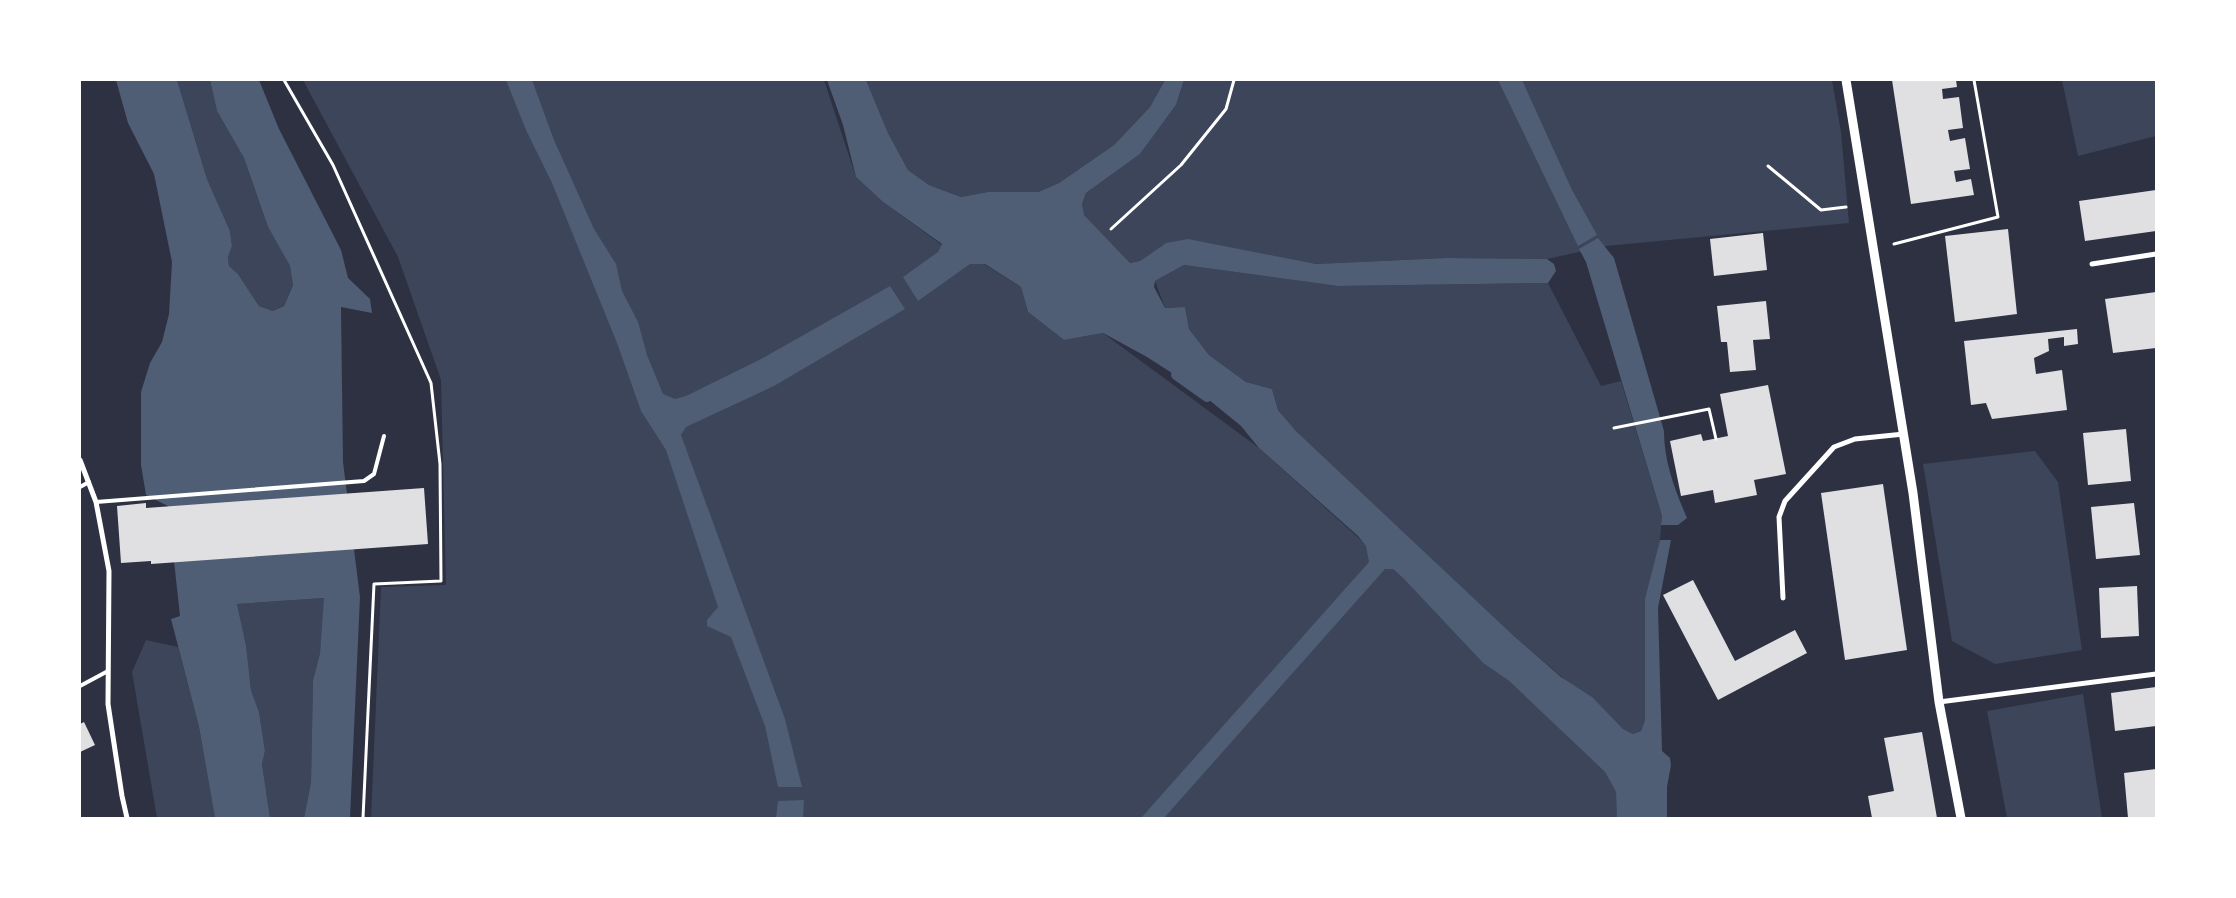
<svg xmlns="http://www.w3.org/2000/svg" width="2236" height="898" font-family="'PT Sans Narrow',sans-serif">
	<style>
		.green { fill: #3c4559 }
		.water { fill: #4f5d75 }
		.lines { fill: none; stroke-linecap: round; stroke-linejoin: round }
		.stream { stroke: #4f5d75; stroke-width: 10 }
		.building { fill: #e0e0e3 }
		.path { stroke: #fff; stroke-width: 3 }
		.service { stroke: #fff; stroke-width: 4 }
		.minor { stroke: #fff; stroke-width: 5 }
		.tertiary { stroke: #fff; stroke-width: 9 }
	</style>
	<rect width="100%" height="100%" fill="#2d3142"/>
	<g class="green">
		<polygon points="177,80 210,80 217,111 244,158 268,227 290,266 293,284 284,306 273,311 259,306 238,274 229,266 228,257 232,246 230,231 207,179"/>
		<polygon points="303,80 824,80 856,177 883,202 946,248 918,300 969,264 984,264 1021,287 1028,312 1064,340 1103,333 1259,448 1403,578 1483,663 1505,677 1605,772 1621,801 1621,818 371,818 381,587 446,585 441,380 398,257"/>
		<polygon points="866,80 1165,80 1150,107 1114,145 1059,183 1038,192 988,192 961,197 929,185 908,170 888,133"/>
		<polygon points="1184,80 1832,80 1841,132 1849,223 1606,246 1547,259 1446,258 1316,264 1166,243 1140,261 1130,263 1083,215 1082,204 1086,193 1140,154 1176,105"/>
		<polygon points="2062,80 2156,80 2156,136 2078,156"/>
		<polygon points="1184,265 1338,286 1548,283 1601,386 1621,381 1662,516 1660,540 1646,599 1645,720 1641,731 1633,734 1623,729 1515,637 1296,431 1278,410 1272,389 1246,382 1209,355 1189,329 1185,307 1165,308 1155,281"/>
		<polygon points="2035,451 2058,482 2082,650 1995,664 1952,641 1923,464"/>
		<polygon points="325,598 320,653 313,680 311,782 304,818 270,818 262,764 265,751 259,712 251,690 246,645 237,604"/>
		<polygon points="146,640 178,647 199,727 215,818 157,818 132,672"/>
		<polygon points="2083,694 2102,818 2007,818 1987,711"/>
	</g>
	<g class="water">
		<polygon points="116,80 177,80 207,179 230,231 232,246 228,257 229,266 238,274 259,306 273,311 284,306 293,285 290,266 268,227 244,158 217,111 210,80 259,80 279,129 341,250 348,278 370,299 372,313 341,307 343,462 360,597 350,818 304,818 311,782 313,680 320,653 324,598 237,604 246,645 251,690 259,712 265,751 262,764 270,818 215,818 199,727 171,619 180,616 168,506 146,495 141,465 141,392 150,363 162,342 169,314 172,262 154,174 128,123"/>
		<polygon points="506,80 532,80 554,140 594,229 616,264 622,291 638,322 647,355 663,394 675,399 686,396 761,359 890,286 905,309 774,386 686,427 681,435 785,719 802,787 778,787 765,726 731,637 707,626 707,620 718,607 666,450 641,411 617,343 552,183 526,130"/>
		<polygon points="827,80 866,80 888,133 908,170 929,185 961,197 988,192 1038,192 1059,183 1114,145 1150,107 1165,80 1184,80 1176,105 1140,154 1086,193 1082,204 1084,215 1130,263 1140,261 1166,243 1188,239 1316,264 1446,258 1547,259 1554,264 1556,271 1548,283 1338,286 1184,265 1155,281 1154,287 1165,308 1185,307 1189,329 1209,355 1246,382 1272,389 1278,410 1296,431 1515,637 1561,677 1592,697 1623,729 1633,734 1641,731 1645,720 1645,599 1660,540 1671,540 1658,608 1662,751 1670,758 1671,765 1667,787 1667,818 1622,818 1621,801 1605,772 1508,680 1483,663 1403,578 1393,569 1385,569 1164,818 1141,818 1369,562 1366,546 1358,536 1259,448 1241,426 1192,386 1147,357 1103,333 1064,340 1028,312 1021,287 985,264 970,264 918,301 903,277 938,252 942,244 883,202 856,177 843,125"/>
		<polygon points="1498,80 1522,80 1572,190 1597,235 1578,246"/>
		<path d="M1598,238L1614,258L1664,431C1664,462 1675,490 1687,518L1678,525H1661L1662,516L1586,262L1579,249Z"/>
		<polygon points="804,800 803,818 776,818 778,801"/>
	</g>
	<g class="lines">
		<g class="stream">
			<polyline points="1176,375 1207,397"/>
			<polyline points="1621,789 1622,818"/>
		</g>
	</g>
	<g class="building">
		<polygon points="1892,80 1956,80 1957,87 1942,89 1943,99 1959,97 1963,128 1948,130 1949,136 1950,141 1965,138 1970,169 1954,171 1956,182 1971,179 1974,195 1911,204"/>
		<polygon points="2156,190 2156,231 2085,241 2079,201"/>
		<polygon points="2008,229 2017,314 1955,322 1945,236"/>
		<polygon points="1763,233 1767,270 1714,276 1710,239"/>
		<polygon points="2156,292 2156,348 2113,353 2105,299"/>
		<polygon points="1766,301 1770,339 1753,340 1756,370 1730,372 1727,342 1721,342 1717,306"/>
		<polygon points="2077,329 2078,344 2064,346 2064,337 2048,339 2049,351 2034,358 2036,374 2062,370 2067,410 1992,419 1986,403 1971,405 1964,341"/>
		<polygon points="1768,385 1786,474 1754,480 1757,495 1715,503 1713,490 1681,496 1670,441 1701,434 1703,441 1728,436 1720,394"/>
		<polygon points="2126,429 2131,481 2088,485 2083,433"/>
		<polygon points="1883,484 1907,650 1845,660 1821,493"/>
		<polygon points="424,488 428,544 151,564 151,561 121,563 117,506 146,503 146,508"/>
		<polygon points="2134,503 2140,555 2096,559 2091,507"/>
		<polygon points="1693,580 1735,661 1795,630 1807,653 1718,700 1663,595"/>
		<polygon points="2137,586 2139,636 2101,638 2099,588"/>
		<polygon points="2156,687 2156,726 2115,731 2111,693"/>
		<polygon points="84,722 95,745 80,752 80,724"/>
		<polygon points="1922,732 1937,818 1872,818 1868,796 1894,791 1884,738"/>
		<polygon points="2156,769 2156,818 2128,818 2124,773"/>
	</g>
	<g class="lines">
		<g class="path">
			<polyline points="284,80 333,165 431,383 440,464 441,581 374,584 363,818"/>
			<polyline points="1768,166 1821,210 1846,207"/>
			<polyline points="1111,229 1181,165 1226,109 1234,80"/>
			<polyline points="1894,244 1998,217 1974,80"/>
			<polyline points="1614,428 1709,409 1716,439"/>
		</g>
		<g class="service">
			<polyline points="80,487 89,482"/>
			<polyline points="96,502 364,481 374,474 384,436"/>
			<polyline points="80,686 108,671"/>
		</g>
		<g class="minor">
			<polyline points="2092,264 2156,254"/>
			<polyline points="80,460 96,502 109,571 108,704 122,796 127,818"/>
			<polyline points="1783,598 1779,517 1785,501 1834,447 1855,439 1904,434"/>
			<polyline points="1939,702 2156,674"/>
		</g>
		<polyline class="tertiary" points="1846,80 1913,493 1939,702 1961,818"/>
	</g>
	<rect width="2236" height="898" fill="none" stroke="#ffffff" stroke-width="162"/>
</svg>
